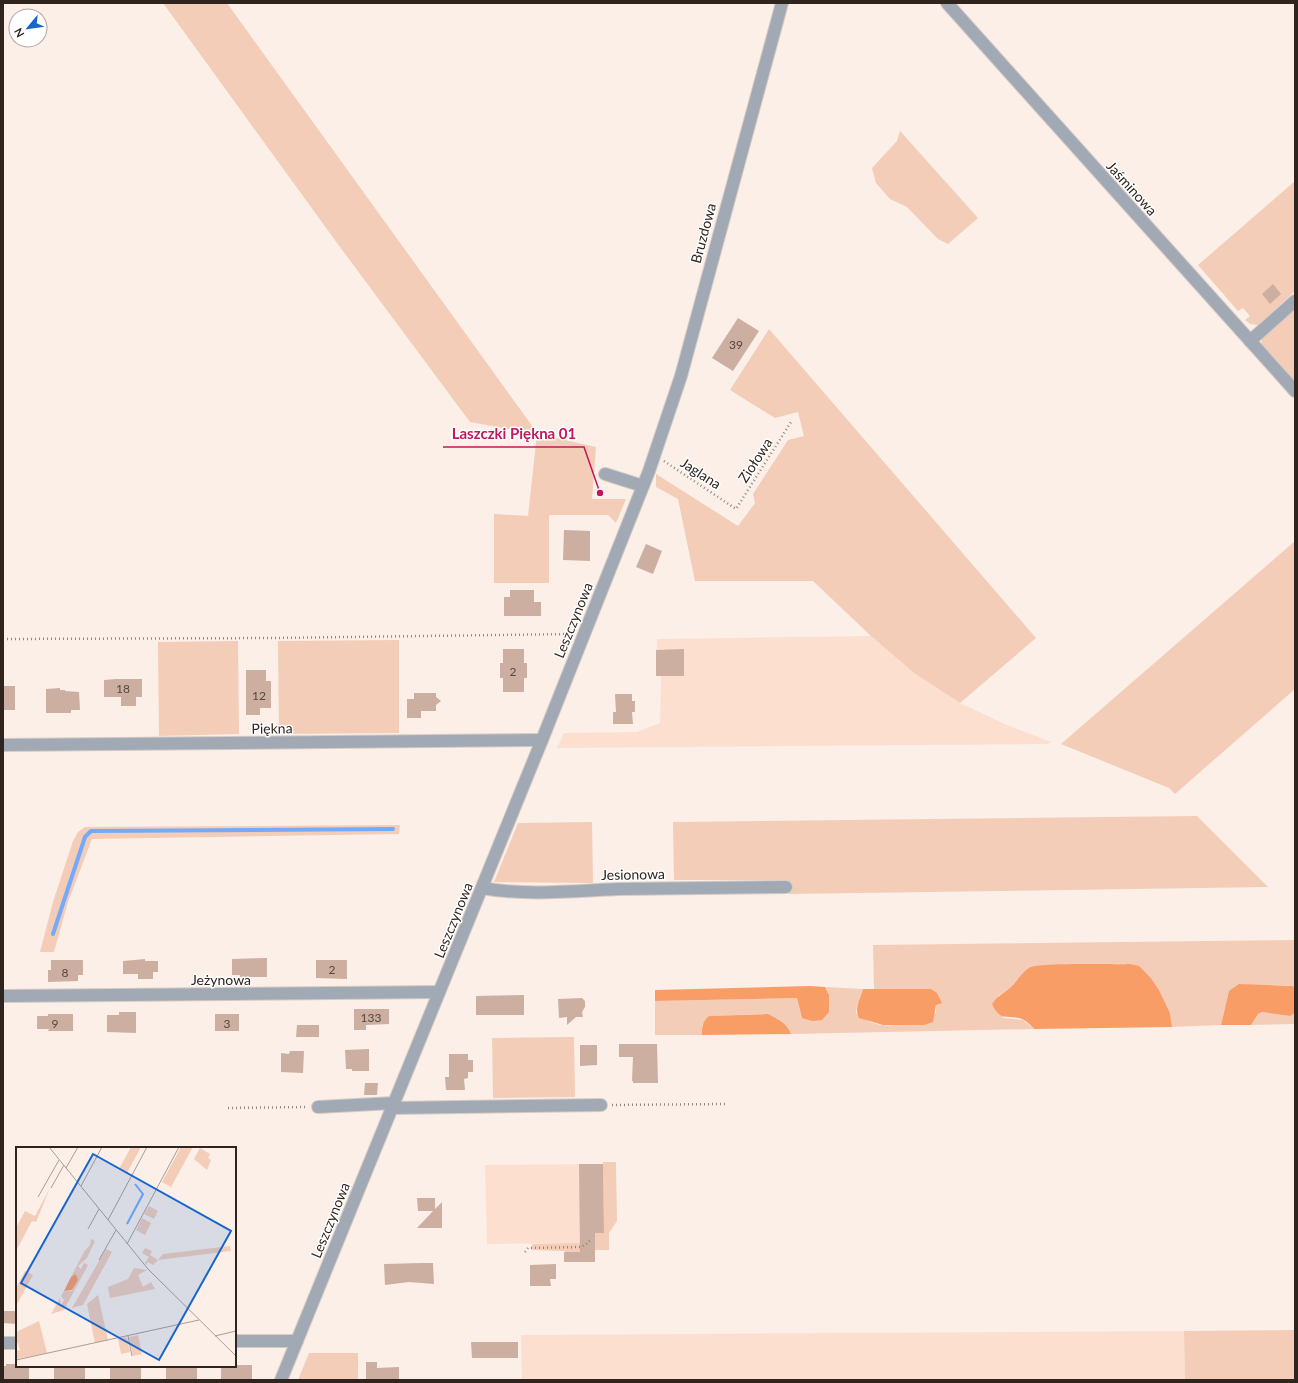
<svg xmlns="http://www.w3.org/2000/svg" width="1298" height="1383" font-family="Lato,sans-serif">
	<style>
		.built { fill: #fddfcf }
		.green { fill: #f3cdb8 }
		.forest { fill: #f99d67 }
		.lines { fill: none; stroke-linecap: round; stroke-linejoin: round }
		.stream { stroke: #74aaf9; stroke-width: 4 }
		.building { fill: #ccafa0 }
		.minor-casing { stroke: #d6cac4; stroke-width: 14 }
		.path { stroke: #928780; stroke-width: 2.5; stroke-dasharray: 1 3; stroke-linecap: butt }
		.minor { stroke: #a1a9b4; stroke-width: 12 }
		.labels { text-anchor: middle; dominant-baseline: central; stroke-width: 3; stroke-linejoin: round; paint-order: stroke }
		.number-label { font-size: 12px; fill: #56473e }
		.street-label { font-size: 14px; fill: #2f241e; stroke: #fff }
		.inset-river { fill: none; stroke: #74aaf9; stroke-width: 2 }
		.inset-road { fill: none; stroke: #a99e97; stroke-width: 1 }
		.view { fill: #1565cf; fill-opacity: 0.15; stroke: #1565cf; stroke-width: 2 }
		.inset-edge { fill: none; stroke: #2f241e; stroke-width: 2 }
		.leader { fill: none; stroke: #c2185b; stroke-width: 1.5 }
		.callout-dot { fill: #c2185b; stroke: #fff; stroke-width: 1.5 }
		.callout-label { font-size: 15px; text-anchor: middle; font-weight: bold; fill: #c2185b; stroke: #fff; stroke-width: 3; stroke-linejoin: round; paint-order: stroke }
	</style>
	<rect width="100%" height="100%" fill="#fbefe8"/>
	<g class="built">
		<polygon points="871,636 914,673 960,703 1007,725 1051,742 1048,744 557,748 564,733 637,732 660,723 661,676 656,676 657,639"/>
		<polygon points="603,1164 604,1233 580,1243 487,1244 485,1165"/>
		<polygon points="1184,1331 1185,1380 522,1380 521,1335"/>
	</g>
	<g class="green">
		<polygon points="163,3 227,3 538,434 596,447 592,499 626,499 616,523 608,515 549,515 549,583 494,583 494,514 528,516 537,434 470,422 337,243"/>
		<polygon points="900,131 978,218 948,244 938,239 907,207 890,199 876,183 872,168 897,141"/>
		<polygon points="1295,181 1295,291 1258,325 1250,324 1245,320 1250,316 1243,308 1238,311 1198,265"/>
		<polygon points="1295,309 1295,384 1261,346 1262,338"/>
		<polygon points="769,329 1036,638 960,703 914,673 871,636 813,581 695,581 678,499 656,487 656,474 738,526 755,503 753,494 788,440 804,436 798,412 775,418 730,390"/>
		<polygon points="1295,541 1295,689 1175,794 1169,788 1061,744"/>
		<polygon points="399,640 399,733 279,734 278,641"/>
		<polygon points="238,641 239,734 159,736 158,642"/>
		<polygon points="1197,816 1268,887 789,894 788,880 674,880 673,822"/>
		<polygon points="592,822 593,883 494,882 518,823"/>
		<polygon points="400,825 399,834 92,839 68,902 54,952 40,952 53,902 73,841 78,832 85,827"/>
		<path d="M1295,940V987C1283,982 1243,989 1229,991L1221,1025L1172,1027L1170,1013L1159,990L1151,978L1139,967L1130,964L1046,965L1018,979L1011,988L998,996L1003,1018L1023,1020L1035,1029L791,1034C787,1023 778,1018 767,1014L709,1016L702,1025V1035H655V1001L797,998L802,1018L829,995L825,987L863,989L857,1006L856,1013C882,1035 908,1023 936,1013V1005L931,989H874L873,945Z"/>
		<polygon points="1262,1012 1290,1016 1295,1013 1295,1024 1251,1025 1258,1014"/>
		<polygon points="574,1037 575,1097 493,1098 492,1038"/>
		<polygon points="603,1162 616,1162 617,1221 609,1233 609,1250 595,1250 595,1252 565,1252 565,1251 532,1250 532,1244 580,1243 580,1233 604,1233"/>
		<polygon points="1295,1330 1295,1380 1185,1380 1184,1331"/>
		<polygon points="309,1353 358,1353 358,1380 298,1380"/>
	</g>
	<g class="forest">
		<path d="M1130,964L1139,966L1151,978L1159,990L1170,1013L1172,1027L1035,1029C1031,1026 1027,1021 1022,1019C1007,1014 1001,1023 992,1004C999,994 1002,995 1010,988C1017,982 1021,973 1029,968C1040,962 1113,965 1130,964Z"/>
		<polygon points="1239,984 1292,986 1295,987 1295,1013 1290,1016 1262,1012 1258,1014 1251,1025 1221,1025 1229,991"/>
		<polygon points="810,986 825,987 829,995 829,1012 822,1020 812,1021 802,1018 797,998 655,1001 655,990"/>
		<path d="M863,989H931L937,993L942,1003L936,1005L933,1022L924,1025H883L859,1018C854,1009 860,999 863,989Z"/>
		<path d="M768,1014C778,1019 787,1023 791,1034L702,1035C702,1027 702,1022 709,1016Z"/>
	</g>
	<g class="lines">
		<polyline class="stream" points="53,934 85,837 91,831 393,829"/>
	</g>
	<g class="building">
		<polygon points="1273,284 1281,294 1270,304 1262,294"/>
		<polygon points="738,318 759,331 733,371 712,358"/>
		<polygon points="564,530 590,531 590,561 563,560"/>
		<polygon points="646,544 662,551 653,574 636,567"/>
		<polygon points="510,590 534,590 534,602 541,602 541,616 504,616 504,597 510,597"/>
		<polygon points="503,649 524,649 524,663 527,663 527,678 524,678 524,692 503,692 503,678 500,678 500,663 503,663"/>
		<polygon points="684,649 684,676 656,676 656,650"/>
		<polygon points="246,670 266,670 266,681 271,681 271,708 260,708 260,715 246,715"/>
		<polygon points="116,679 142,679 142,697 136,697 136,706 121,706 121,697 104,697 104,680"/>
		<rect x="3" y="686" width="12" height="24"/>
		<polygon points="60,688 60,690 65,690 65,691 79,692 80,710 71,710 71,713 46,713 46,689"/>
		<polygon points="414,693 436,693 436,697 441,701 436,705 436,711 421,711 421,718 407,718 407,699 414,699"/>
		<polygon points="615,694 632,694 632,701 635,701 635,712 632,712 633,724 613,724 613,712 616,712"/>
		<polygon points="267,958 267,977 240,977 240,975 232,975 232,959"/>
		<polygon points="145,959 145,961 158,961 158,972 153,972 153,979 138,979 138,974 123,974 123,961"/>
		<polygon points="51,960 83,960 83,975 78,975 78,981 48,982 48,970 51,970"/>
		<polygon points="316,960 347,960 347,979 316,978"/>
		<polygon points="524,995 524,1015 476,1015 476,996"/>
		<polygon points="582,998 585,1001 585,1007 582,1012 583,1017 576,1017 567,1025 567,1017 559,1018 558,999"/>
		<polygon points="354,1009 389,1009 389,1024 366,1025 366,1030 354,1030"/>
		<polygon points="119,1012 136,1012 136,1033 107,1032 107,1015 119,1015"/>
		<polygon points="48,1014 73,1014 73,1031 48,1031 49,1029 37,1029 37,1016 48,1016"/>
		<rect x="215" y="1014" width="24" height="17"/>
		<polygon points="297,1025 319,1025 319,1037 296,1037"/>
		<polygon points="619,1044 657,1044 658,1083 633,1083 633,1081 632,1081 633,1057 619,1057"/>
		<polygon points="580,1045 597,1045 597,1065 580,1066"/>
		<polygon points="369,1049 369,1071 352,1071 352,1069 346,1069 345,1050"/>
		<polygon points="290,1051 304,1051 303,1073 281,1072 281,1053 289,1054"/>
		<polygon points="449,1054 468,1054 468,1060 473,1060 473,1072 468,1072 468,1078 464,1079 465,1090 446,1090 445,1077 449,1077"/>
		<polygon points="365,1083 378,1083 377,1095 364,1095"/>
		<polygon points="579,1164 603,1164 604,1233 595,1233 595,1262 564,1262 564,1252 580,1252"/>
		<polygon points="417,1198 435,1198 435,1209 442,1202 442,1228 417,1228 433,1211 418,1211"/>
		<polygon points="421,1263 433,1263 434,1284 409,1282 385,1285 384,1264"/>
		<polygon points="556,1264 556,1279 550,1279 551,1286 530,1286 530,1265"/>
		<polygon points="3,1311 17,1311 17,1324 3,1323"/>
		<polygon points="471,1342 518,1342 518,1358 472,1358"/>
		<polygon points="366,1362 377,1362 377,1368 399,1367 399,1380 366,1379"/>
		<polygon points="6,1364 17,1364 17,1366 29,1366 29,1380 3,1380 3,1366 6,1366"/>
		<polygon points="235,1365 252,1365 252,1380 221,1380 221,1366"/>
		<rect x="54" y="1366" width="31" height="14"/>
		<rect x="110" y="1366" width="31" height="14"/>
		<rect x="166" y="1366" width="31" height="14"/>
	</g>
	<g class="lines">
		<g class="minor-casing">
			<g id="minor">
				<polyline points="947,3 1295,391"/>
				<polyline points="1250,341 1295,301"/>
				<polyline points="605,474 643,486"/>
				<polyline points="3,745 542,740"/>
				<path d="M482,888C526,896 574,891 619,889C674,888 730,888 786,887"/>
				<polyline points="3,996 439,992"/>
				<polyline points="318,1107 394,1103"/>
				<polyline points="392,1108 601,1105"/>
				<polyline points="235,1341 297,1341"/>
				<polyline points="3,1343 17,1343"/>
				<polyline points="281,1380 542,740 649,471 681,376 782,3"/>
			</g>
		</g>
		<g class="path">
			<polyline points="664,461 736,509 791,422"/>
			<polyline points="3,639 273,638 572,634"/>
			<polyline points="612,1105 726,1104"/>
			<polyline points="228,1108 308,1107"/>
			<polyline points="525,1252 528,1248 581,1247 588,1243 591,1239"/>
		</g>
		<use href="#minor" class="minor"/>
	</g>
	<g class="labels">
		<g class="number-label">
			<text x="736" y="344">39</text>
			<text x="513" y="671">2</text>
			<text x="123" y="688">18</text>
			<text x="259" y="695">12</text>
			<text x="332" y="969">2</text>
			<text x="65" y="972">8</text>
			<text x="371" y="1017">133</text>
			<text x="55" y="1023">9</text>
			<text x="227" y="1023">3</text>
		</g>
		<g class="street-label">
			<text transform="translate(1132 188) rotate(48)">Jaśminowa</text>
			<text transform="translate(703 233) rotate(-75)">Bruzdowa</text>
			<text transform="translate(755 460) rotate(-57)">Ziołowa</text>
			<text transform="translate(701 473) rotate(33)">Jaglana</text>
			<text transform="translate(573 620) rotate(-68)">Leszczynowa</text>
			<text transform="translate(272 728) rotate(-1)">Piękna</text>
			<text transform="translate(633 874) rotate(-1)">Jesionowa</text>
			<text transform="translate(453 920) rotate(-68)">Leszczynowa</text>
			<text x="221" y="979">Jeżynowa</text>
			<text transform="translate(330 1220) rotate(-68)">Leszczynowa</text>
		</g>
	</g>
	<g transform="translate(16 1147)">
		<rect width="220" height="220" fill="#fbefe8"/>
		<path d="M115,0H125L111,26L103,22ZM165,0H177L155,40L146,35ZM184,1L194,7L192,11L195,13L191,23L178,12ZM34,41L20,75L16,74L0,104V81L9,64L19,69ZM133,59L142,64L138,72L128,67ZM126,71L135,76L129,88L120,83ZM75,92L79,94L71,111L62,119L65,122L68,116L72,118L48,163L35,167L44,151L45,158L48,153L45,149L48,144H56L61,134V128L55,130L68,105L74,98ZM214,99L215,104L142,113L137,118L132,115L130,118L129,116L133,110L126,106L129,101L136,104L134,108L142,113L147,107ZM90,102L96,105L67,158L56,161ZM118,121L131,123L122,128L127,140L135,135L139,142L94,151L92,140L112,132ZM9,124L17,128L0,159V141ZM82,148L92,193L79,196L71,157ZM23,174L31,206L0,212V204L4,203L2,196L0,197V185ZM122,188L126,207L117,209L113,190ZM111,190L114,205L105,207L102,192Z" fill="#f3cdb8"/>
		<path d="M60,127L62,133L56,143L48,144L55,130Z" fill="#f99d67"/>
		<path class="inset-river" d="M111,77L127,47L119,37"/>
		<path class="inset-road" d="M33,0L132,122L220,209M50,21L62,0M65,39L86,0M35,41L48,18M22,50L43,13M92,73L131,0M72,82L83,62M111,97L163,0M83,113L100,83M112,189L116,209M199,189L220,184M0,213L183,173"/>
		<path class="view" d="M77,7L215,84L143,213L5,136Z"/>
		<rect width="220" height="220" class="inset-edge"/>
	</g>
	<path class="leader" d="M600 493L584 447H443"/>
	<circle class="callout-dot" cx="600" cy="493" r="4"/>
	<g class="callout-label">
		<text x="514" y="439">Laszczki Piękna 01</text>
	</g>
	<rect width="1298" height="1383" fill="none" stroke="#2f241e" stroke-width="8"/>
	<g transform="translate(28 28) rotate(241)"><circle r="19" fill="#ffffff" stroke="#aca7a5"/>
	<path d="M0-3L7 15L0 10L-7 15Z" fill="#1565cf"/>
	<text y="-6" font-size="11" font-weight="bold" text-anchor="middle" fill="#2f241e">N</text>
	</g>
</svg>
